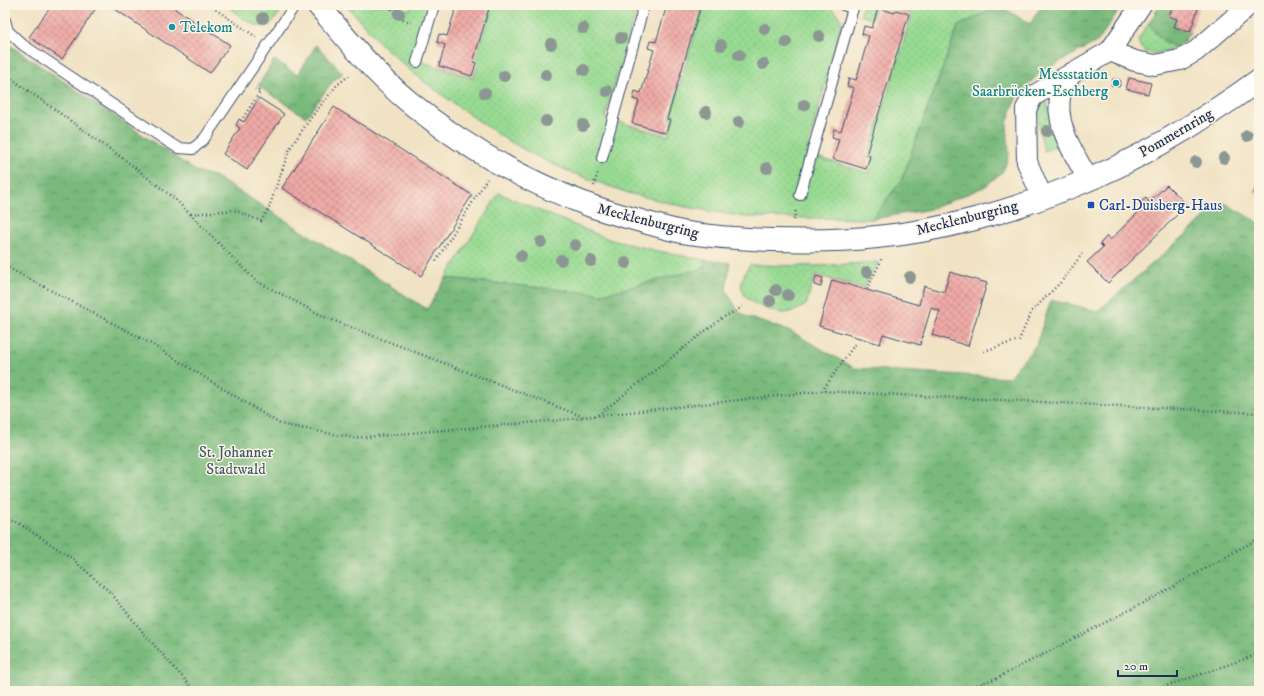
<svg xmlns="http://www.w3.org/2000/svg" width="1264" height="696" font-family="'IM FELL DW Pica',serif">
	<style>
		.grass { fill: url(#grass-dots); stroke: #598478 }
		.forest { fill: url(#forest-crowns); stroke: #4a746d }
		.building { fill: url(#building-cross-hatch) }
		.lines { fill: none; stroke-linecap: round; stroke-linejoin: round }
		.lane-casing { stroke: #3b4a6d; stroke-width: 12 }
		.street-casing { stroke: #3b4a6d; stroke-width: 22 }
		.secondary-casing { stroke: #3b4a6d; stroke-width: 24 }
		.path { stroke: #3b4a6d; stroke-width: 2.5; stroke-dasharray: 1 3; stroke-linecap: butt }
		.lane { stroke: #fff; stroke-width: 10 }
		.street { stroke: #fff; stroke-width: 20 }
		.secondary { stroke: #fff; stroke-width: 22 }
		.tree { fill: #8c9793 }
		.culture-dot { fill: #0f9aa8; stroke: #fcf5e5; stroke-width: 1.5 }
		.transit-dot { fill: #1a4fb4; stroke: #fcf5e5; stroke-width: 1.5 }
		.labels { text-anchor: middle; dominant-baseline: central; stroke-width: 3; stroke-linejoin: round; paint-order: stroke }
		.culture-label { font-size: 15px; fill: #0d838f; stroke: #fcf5e5; text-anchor: start }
		.street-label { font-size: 15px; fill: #1b2f5e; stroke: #fcf5e5 }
		.transit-label { font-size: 15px; fill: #164399; stroke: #fcf5e5; text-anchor: start }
		.park-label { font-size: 15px; fill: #3a5a6b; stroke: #fcf5e5 }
	</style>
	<defs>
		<pattern id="grass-dots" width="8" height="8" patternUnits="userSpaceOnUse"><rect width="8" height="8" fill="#97da92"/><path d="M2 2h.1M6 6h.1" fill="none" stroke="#82bb80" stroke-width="1.8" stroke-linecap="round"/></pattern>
		<pattern id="forest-crowns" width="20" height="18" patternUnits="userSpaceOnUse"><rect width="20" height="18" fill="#79ba7c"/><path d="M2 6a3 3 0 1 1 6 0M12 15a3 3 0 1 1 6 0" fill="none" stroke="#629869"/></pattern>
		<pattern id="building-cross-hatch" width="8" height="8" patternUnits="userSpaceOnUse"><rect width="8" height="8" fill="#f0aaa6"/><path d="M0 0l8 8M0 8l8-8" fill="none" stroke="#c28b8a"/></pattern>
	</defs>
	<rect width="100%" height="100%" fill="#fcf5e5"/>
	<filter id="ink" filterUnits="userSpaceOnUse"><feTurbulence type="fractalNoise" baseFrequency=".025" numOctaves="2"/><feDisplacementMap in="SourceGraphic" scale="8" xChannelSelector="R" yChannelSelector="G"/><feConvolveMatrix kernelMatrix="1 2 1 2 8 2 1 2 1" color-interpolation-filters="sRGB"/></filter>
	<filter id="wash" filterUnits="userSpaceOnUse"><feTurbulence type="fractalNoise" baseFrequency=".012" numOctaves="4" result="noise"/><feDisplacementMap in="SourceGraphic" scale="16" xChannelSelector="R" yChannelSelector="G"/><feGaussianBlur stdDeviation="0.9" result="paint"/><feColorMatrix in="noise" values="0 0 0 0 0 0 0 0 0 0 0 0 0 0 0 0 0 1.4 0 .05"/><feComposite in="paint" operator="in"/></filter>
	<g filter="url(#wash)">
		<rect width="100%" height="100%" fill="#f0e2c3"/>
		<g class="grass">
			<path d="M226,5H284C280,11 276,20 269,25C257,32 235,12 226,5Z"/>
			<path d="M346,5H395L409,10L411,5H428L413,59L473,78L479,62L475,60L492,5H638L605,118L668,136L673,119L670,118L703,5H822C833,8 838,12 842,23L806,154L869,173L874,155L869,153L912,14L895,8L894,11L876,5L872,19L860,15L863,5H1000L958,26L901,181L872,219L745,217L686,207L628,193L570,172L536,156L502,137L453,103L412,72L382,45Z"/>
			<path d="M1149,23C1156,36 1163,41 1176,48C1166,52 1151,57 1142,49C1140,47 1139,43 1138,40Z"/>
			<path d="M1044,101L1047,102L1053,131L1058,146L1044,151C1041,136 1034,117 1042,102Z"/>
			<polygon points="499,193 540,211 611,240 658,251 705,260 704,268 603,294 446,278"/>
			<path d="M878,262L864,288L815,275L806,305C799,309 791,313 783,313C777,313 769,310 764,308C742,299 734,287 750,265L818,266Z"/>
		</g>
		<g class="forest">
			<polygon points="1042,5 1122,5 1098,41 1041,72 1017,96 1007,123 1009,155 1003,171 986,186 931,209 872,219 901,181 958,26 1000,6 1030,24"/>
			<path d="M1160,5H1173L1169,16L1177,19L1174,27L1190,32L1185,40L1176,48C1163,41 1156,36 1149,23Z"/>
			<polygon points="5,42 196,171 216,177 427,309 446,278 603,294 704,268 705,260 730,263 726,290 738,311 747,317 792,332 854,368 1008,378 1036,345 1051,300 1098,311 1223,202 1259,223 1259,691 5,691"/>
			<polygon points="316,45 343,73 333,81 306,117 258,86 274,60 298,75"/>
		</g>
		<g id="blocks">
			<g class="building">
				<polygon points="52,5 98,5 62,59 29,37"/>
				<polygon points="109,5 175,5 175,9 230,45 210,73"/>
				<polygon points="457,5 490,5 473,62 476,63 472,76 439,66 445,45 437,42 439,34 447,36"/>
				<polygon points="667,5 701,5 667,119 670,120 666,133 632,123 639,101 633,99 635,91 641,93 654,50 648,48 650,41 656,42"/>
				<polygon points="1173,5 1196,5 1199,6 1190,32 1174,27 1177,19 1169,16"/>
				<polygon points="878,8 895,13 896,10 909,14 866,155 870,156 866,169 833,159 839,139 832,137 834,129 841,131 854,88 847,86 849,78 856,80 869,36 862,34 864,26 872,28"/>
				<polygon points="1129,78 1151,83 1148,94 1126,89"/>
				<polygon points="1113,79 1121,81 1119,87 1111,85"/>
				<polygon points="259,98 284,114 247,170 223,154 240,128 236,125 239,119 244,122"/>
				<polygon points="334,107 472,195 421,276 282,188"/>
				<polygon points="1259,183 1259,195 1254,192"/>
				<polygon points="1167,185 1187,205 1108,283 1087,262 1103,247 1100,244 1107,236 1110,240 1143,208 1139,204 1146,198 1149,202"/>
				<polygon points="950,272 987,283 968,346 932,335 940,311 931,308 920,345 883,334 880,344 819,326 832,280 919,305 924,286 944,292"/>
				<polygon points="816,276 823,278 821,287 814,285"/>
			</g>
		</g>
	</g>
	<g filter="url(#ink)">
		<use href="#blocks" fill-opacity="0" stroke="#3b4a6d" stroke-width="1"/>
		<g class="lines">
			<g class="lane-casing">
				<g id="lane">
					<polyline points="5,7 5,5"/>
					<polyline points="5,20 8,31 23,45 170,143 178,148 193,149 204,139 295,5"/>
					<polyline points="417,62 434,5"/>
					<polyline points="602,158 644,5"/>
					<polyline points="800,195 853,8 843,5"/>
				</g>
			</g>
			<g class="street-casing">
				<g id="street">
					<polyline points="1110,51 1135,61 1155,65 1180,60 1196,51 1249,5"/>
					<path d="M1072,73C1068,79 1063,86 1061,92C1053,124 1074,153 1088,179"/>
					<polyline points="1042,197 1027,162 1026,109 1033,96 1110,51 1141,5"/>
				</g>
			</g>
			<g class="secondary-casing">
				<path id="secondary" d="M318,5C346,38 374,73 408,101C460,144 523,180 586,204C604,211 623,216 641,221C655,225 668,229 682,232C712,237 742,239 772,240C807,241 842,241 877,237C943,231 1015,210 1076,185C1141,159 1202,121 1259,80"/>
			</g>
			<g class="path">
				<polyline points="209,5 256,37"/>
				<path d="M391,5C392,17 403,20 414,23"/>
				<polyline points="5,74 125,160 175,199 256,281 327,318 584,417 822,391 1259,413"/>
				<polyline points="241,121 260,92 255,89"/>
				<polyline points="594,186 598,172"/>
				<polyline points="191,214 234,210 261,221 268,210 290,148 310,119 337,85 351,74"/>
				<polyline points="794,220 796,209"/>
				<polyline points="436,261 487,179"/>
				<polyline points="5,266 148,342 280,424 354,438 582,418"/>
				<polyline points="867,289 881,261 881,258"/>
				<polyline points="984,351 1019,340 1032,311 1062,281 1082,254"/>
				<polyline points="822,391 855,344"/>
				<polyline points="598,415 722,318 745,306"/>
				<polyline points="5,520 12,519 69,556 111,593 146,636 195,691"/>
				<polyline points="958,691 997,678 1153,598 1259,538"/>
				<polyline points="1152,691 1259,654"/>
			</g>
			<use href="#lane" class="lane"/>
			<use href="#street" class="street"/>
			<use href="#secondary" class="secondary"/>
		</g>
		<g class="tree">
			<circle cx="399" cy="14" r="6"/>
			<circle cx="263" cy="18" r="6"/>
			<circle cx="583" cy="28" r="6"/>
			<circle cx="765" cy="29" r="6"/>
			<circle cx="819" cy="36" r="6"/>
			<circle cx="621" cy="38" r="6"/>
			<circle cx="786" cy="42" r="6"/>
			<circle cx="551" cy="44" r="6"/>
			<circle cx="721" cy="45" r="6"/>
			<circle cx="739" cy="55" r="6"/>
			<circle cx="763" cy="64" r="6"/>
			<circle cx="584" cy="70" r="6"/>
			<circle cx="546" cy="75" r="6"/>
			<circle cx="504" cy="76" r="6"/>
			<circle cx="607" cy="91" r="6"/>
			<circle cx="485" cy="93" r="6"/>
			<circle cx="804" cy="105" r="6"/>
			<circle cx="706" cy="112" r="6"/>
			<circle cx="546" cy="121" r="6"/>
			<circle cx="739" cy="122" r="6"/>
			<circle cx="583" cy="125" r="6"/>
			<circle cx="1047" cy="131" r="6"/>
			<circle cx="1247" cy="136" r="6"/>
			<circle cx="1224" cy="158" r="6"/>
			<circle cx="1196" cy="162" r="6"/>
			<circle cx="767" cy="168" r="6"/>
			<circle cx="541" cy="242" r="6"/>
			<circle cx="575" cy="245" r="6"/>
			<circle cx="521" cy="256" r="6"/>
			<circle cx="561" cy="260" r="6"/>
			<circle cx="591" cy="261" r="6"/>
			<circle cx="626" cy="263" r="6"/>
			<circle cx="867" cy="272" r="6"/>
			<circle cx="910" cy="277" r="6"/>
			<circle cx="776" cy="290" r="6"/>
			<circle cx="788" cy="295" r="6"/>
			<circle cx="770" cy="301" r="6"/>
		</g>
	</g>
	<g class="culture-dot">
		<circle cx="172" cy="27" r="4"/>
		<circle cx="1116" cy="83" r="4"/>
	</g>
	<rect class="transit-dot" x="1087" y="201" width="8" height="8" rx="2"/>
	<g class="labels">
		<g class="culture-label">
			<text x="180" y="27">Telekom</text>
			<text x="1108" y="74" text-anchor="end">Messstation<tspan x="1108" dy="17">Saarbrücken-Eschberg</tspan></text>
		</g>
		<g class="street-label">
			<text transform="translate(1176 133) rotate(-30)">Pommernring</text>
			<text transform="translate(967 218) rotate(-14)">Mecklenburgring</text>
			<text transform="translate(648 221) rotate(14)">Mecklenburgring</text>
		</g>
		<g class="transit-label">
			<text x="1099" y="205">Carl-Duisberg-Haus</text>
		</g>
		<g class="park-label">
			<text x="236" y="452">St. Johanner<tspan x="236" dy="17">Stadtwald</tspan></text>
		</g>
	</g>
	<rect width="1264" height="696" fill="none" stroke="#fcf5e5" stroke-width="20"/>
	<path d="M1118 670v6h59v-6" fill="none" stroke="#1b2f5e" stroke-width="2"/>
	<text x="1124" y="670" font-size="12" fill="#1b2f5e" stroke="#fcf5e5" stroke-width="3" paint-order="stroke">20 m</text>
</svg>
